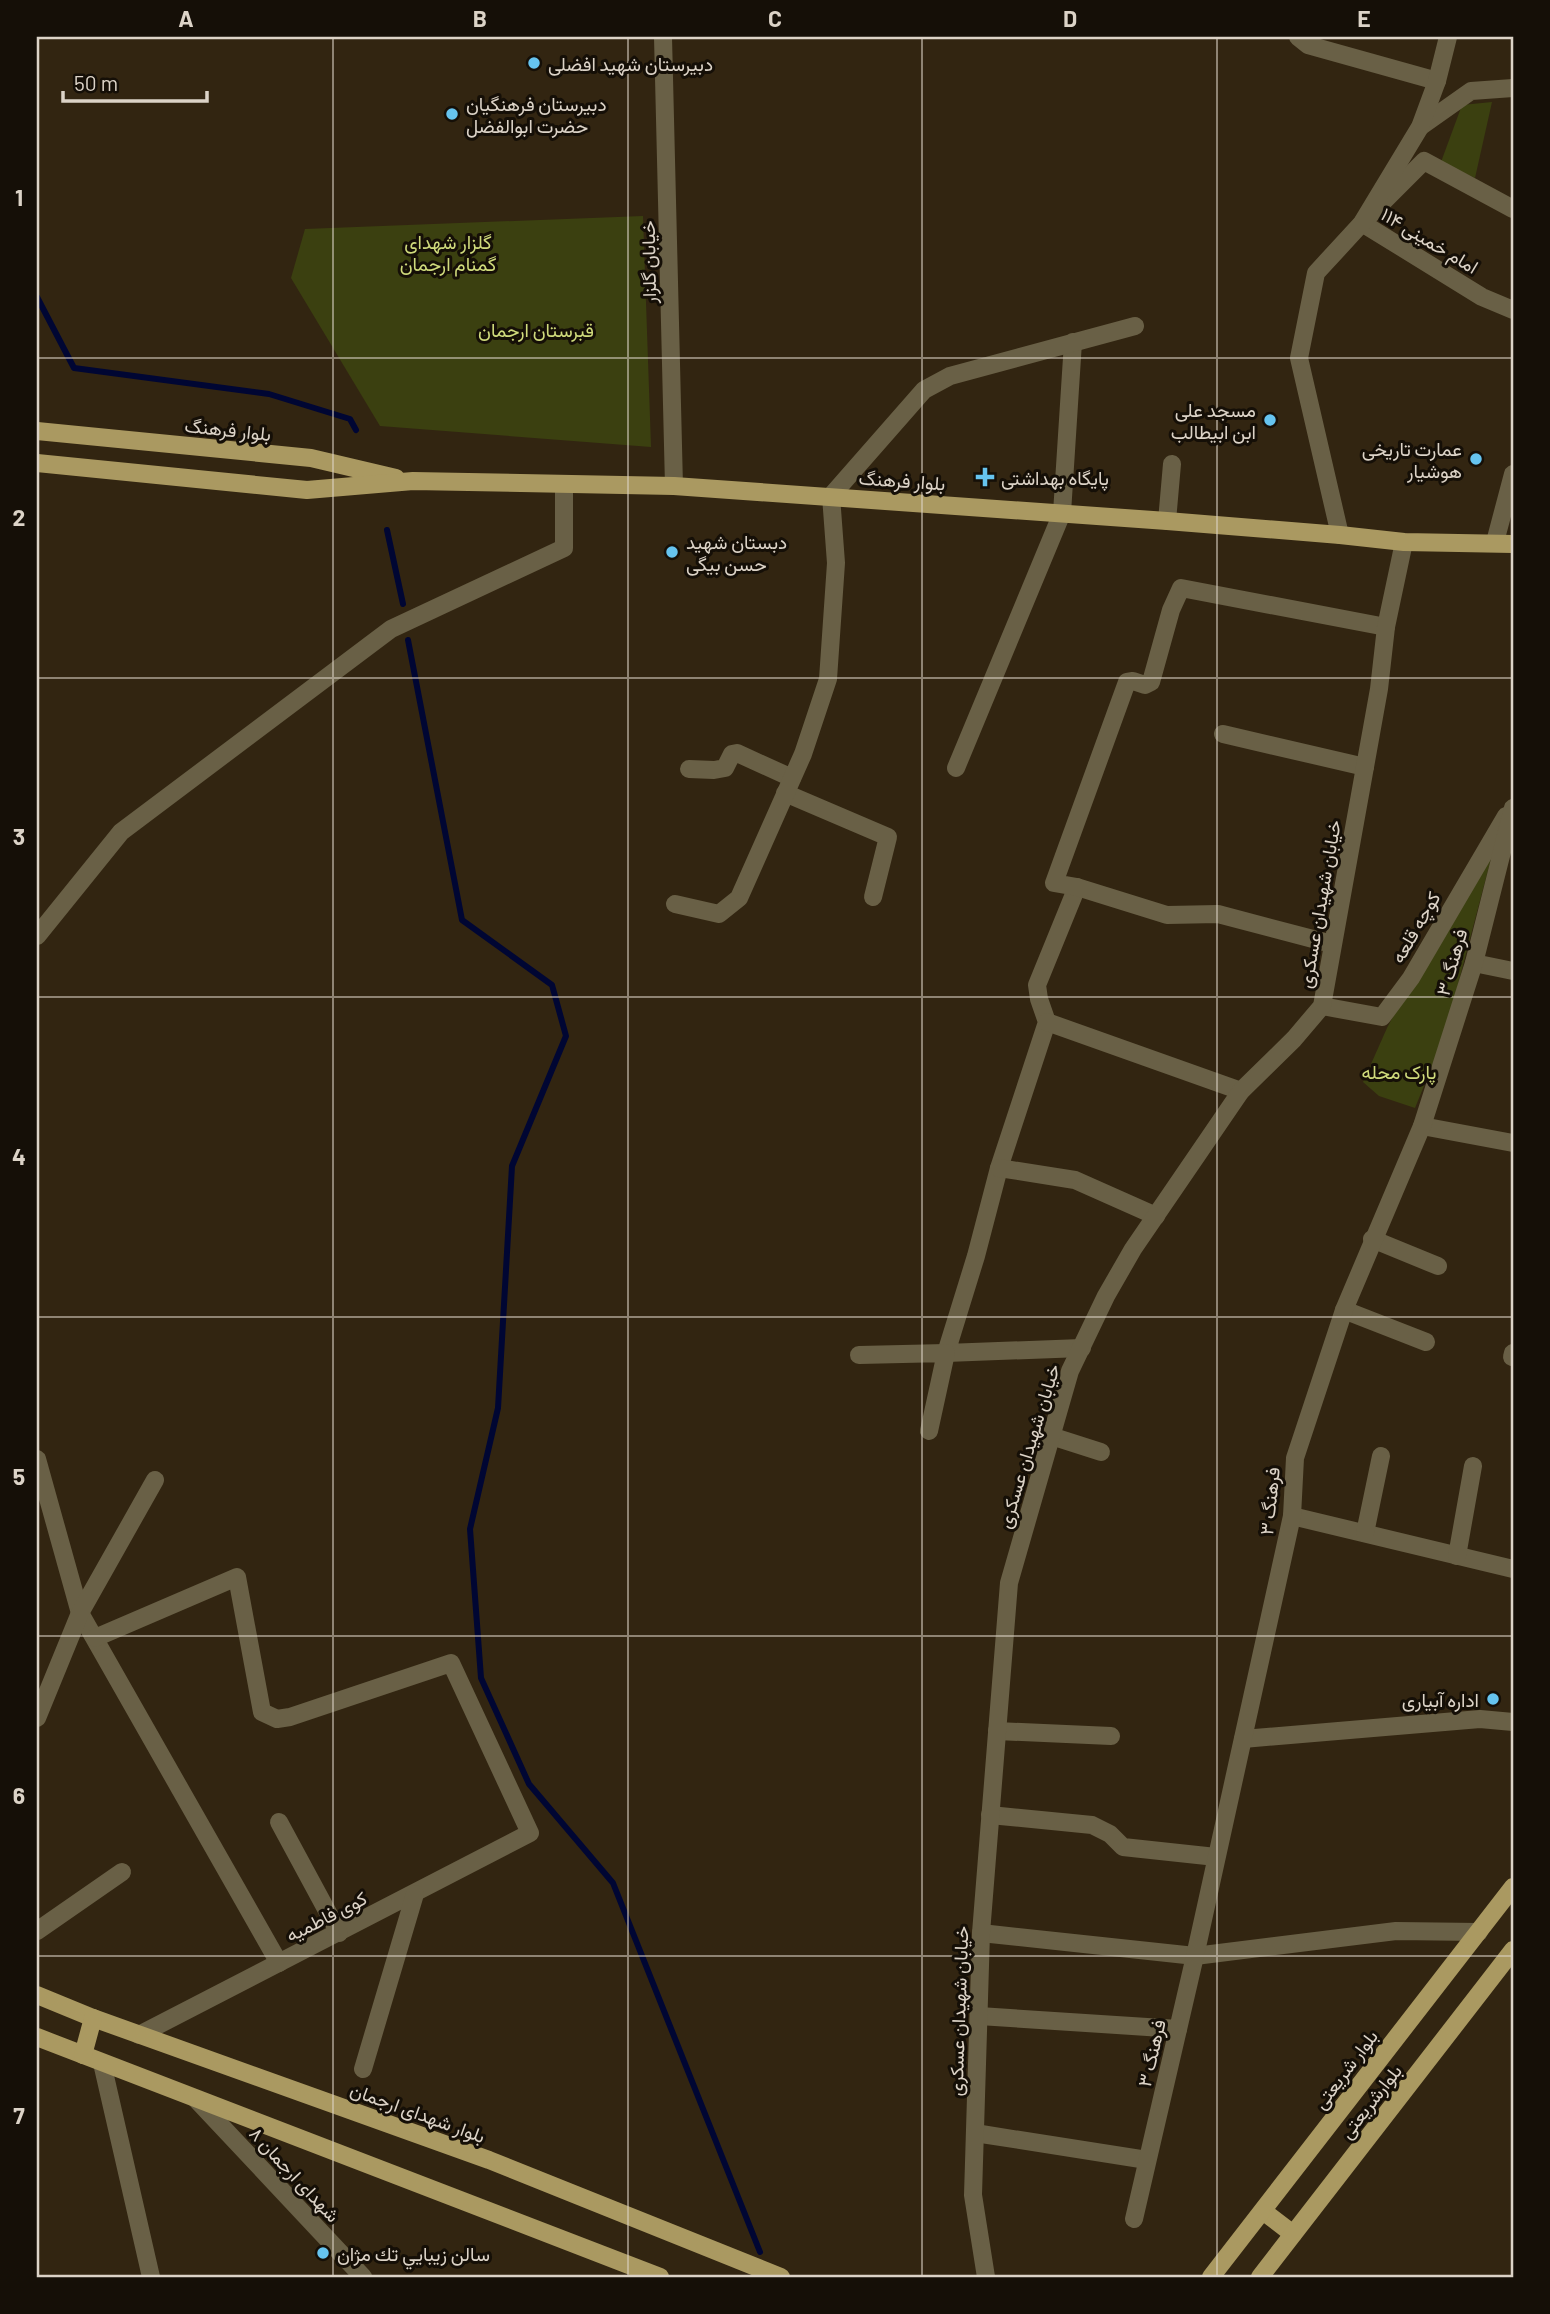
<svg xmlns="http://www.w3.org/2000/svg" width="1550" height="2314" font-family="Barlow,Vazirmatn,sans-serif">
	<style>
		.green { fill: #3b4010 }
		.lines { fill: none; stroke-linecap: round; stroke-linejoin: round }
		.stream { stroke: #000633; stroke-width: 6 }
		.minor { stroke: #696046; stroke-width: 18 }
		.major { stroke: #aa9961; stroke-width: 18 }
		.grid { fill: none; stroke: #dcd3c7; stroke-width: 2; stroke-opacity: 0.55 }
		.poi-dot { fill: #66c4ef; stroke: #150f07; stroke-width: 2.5 }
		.labels { text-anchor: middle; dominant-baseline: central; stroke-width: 6; stroke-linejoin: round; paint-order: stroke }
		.poi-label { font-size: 19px; fill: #dcd3c7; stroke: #150f07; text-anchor: start }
		.street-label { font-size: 19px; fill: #dcd3c7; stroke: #150f07 }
		.park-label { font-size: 19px; fill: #d0db7c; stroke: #150f07 }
		.neatline { fill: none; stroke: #dcd3c7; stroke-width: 2.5 }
		.grid-label { font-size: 23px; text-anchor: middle; font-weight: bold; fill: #dcd3c7 }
	</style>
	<rect width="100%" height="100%" fill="#322511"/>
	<g class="green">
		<polygon points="1492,102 1475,178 1441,162 1462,105"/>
		<polygon points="643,216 651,447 380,426 291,278 305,229"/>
		<polygon points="1483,845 1493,851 1445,1034 1415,1108 1379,1096 1363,1082 1387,1028"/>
	</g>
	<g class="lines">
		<g class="stream">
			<polyline points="37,297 74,368 269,394 350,419 356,430"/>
			<polyline points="387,530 403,604"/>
			<polyline points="408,640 462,920 552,985 566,1036 512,1166 498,1408 470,1529 481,1678 529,1784 613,1883 760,2252"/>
		</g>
		<g class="minor">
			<polyline points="663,37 674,486"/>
			<polyline points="1298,37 1308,45 1437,81"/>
			<polyline points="1420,127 1471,91 1513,88"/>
			<polyline points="1513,209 1424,161 1362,223 1482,297 1513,310"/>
			<polyline points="1167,521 1172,464"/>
			<polyline points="1340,535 1299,358 1316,273 1362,223 1420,127 1437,81 1448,37"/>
			<polyline points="1495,542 1513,474"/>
			<polyline points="1223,734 1365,767"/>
			<polyline points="956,768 1062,513 1073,342"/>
			<polyline points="689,769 714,770 725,768 732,754 737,753 792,778"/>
			<polyline points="785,793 888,837 873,897"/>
			<polyline points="1077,887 1037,985 1039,999 1047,1022 999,1168 976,1256 946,1353 1082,1348"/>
			<polyline points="675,904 719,914 739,898 803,754 828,679 836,563 831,496 924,390 950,376 1135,326"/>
			<polyline points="37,936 121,832 391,629 564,548 564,484"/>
			<polyline points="1332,944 1218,914 1167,915 1077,887 1054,883 1127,682 1133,681 1145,685 1151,682 1171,610 1181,588 1386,627"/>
			<polyline points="1474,963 1513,971"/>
			<polyline points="1322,1006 1382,1017 1411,978 1506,816"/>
			<polyline points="1047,1022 1241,1091"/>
			<polyline points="1422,1126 1513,1143"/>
			<polyline points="999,1168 1075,1180 1156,1216"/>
			<polyline points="1372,1239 1438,1266"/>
			<polyline points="1344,1310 1426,1342"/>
			<polyline points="859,1355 946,1353 929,1431"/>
			<polyline points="1512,1357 1513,1353"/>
			<polyline points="1051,1436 1101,1452"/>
			<polyline points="37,1459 80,1613 279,1963"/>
			<polyline points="1292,1516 1513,1569"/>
			<polyline points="1365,1533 1381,1456"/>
			<polyline points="1457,1556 1473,1466"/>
			<polyline points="95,1638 237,1577 262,1712 277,1719 290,1717 451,1663 530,1833 139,2035"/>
			<polyline points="37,1718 80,1613 155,1480"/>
			<polyline points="997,1731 1111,1736"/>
			<polyline points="1243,1739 1480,1719 1513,1722"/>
			<polyline points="990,1815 1092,1825 1110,1834 1123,1847 1216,1857"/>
			<polyline points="279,1822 339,1933"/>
			<polyline points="37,1931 122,1872"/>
			<polyline points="981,1933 1195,1956 1396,1931 1479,1932"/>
			<polyline points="979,2016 1178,2029"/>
			<polyline points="102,2063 151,2277"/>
			<polyline points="363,2069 415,1894"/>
			<polyline points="196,2099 363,2277"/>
			<polyline points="975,2133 1147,2160"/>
			<polyline points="1134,2219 1195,1956 1292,1516 1295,1458 1344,1310 1422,1126 1474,963 1513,808"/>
			<polyline points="986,2277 973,2195 981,1933 1009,1583 1070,1371 1106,1296 1133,1249 1241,1091 1294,1039 1322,1006 1379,689 1386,627 1404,542"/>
		</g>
		<g class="major">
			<polyline points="37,431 311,458 396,478"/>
			<polyline points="37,463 307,490 413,481 674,486 1167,521 1340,535 1404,542 1513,544"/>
			<polyline points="37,1995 93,2018 489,2160 781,2277"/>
			<polyline points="37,2037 660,2277"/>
			<polyline points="83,2055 93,2018"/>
			<polyline points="1263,2211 1293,2234"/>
			<polyline points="1211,2277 1513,1887"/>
			<polyline points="1260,2277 1513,1950"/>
		</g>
	</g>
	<path class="grid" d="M333,37V2277M628,37V2277M922,37V2277M1217,37V2277M37,358H1513M37,678H1513M37,997H1513M37,1317H1513M37,1636H1513M37,1956H1513"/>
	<g class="poi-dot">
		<circle cx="534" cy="63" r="7"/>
		<circle cx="452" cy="114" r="7"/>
		<circle cx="1270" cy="420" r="7"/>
		<circle cx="1476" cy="459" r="7"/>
		<path d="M981.5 466.5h7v7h7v7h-7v7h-7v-7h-7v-7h7z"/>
		<circle cx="672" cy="552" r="7"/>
		<circle cx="1493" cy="1699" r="7"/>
		<circle cx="323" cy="2253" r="7"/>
	</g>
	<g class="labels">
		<g class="poi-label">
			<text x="548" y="63">دبیرستان شهید افضلی</text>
			<text x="466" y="103">دبیرستان فرهنگیان<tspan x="466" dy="22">حضرت ابوالفضل</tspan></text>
			<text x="1256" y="409" text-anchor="end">مسجد علی<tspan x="1256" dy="22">ابن ابیطالب</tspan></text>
			<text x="1462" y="448" text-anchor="end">عمارت تاریخی<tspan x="1462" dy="22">هوشیار</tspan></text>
			<text x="1001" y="477">پایگاه بهداشتی</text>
			<text x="686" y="541">دبستان شهید<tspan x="686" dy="22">حسن بیگی</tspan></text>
			<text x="1479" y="1699" text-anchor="end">اداره آبیاری</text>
			<text x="337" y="2253">سالن زيبايي تك مژان</text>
		</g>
		<g class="street-label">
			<text transform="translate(1430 240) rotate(31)">امام خمینی ۱۱۴</text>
			<text transform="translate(648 262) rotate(-91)">خیابان گلزار</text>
			<text transform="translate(228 429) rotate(6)">بلوار فرهنگ</text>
			<text transform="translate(902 480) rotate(4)">بلوار فرهنگ</text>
			<text transform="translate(1319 904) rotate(-80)">خیابان شهیدان عسکری</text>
			<text transform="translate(1415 927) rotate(-60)">کوچه قلعه</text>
			<text transform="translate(1451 962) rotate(-74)">فرهنگ ۳</text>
			<text transform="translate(1028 1446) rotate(-73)">خیابان شهیدان عسکری</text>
			<text transform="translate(1269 1501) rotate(-84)">فرهنگ ۳</text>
			<text transform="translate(326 1916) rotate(-27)">کوی فاطمیه</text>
			<text transform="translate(958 2011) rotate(-88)">خیابان شهیدان عسکری</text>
			<text transform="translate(1151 2053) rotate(-77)">فرهنگ ۳</text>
			<text transform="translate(1345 2069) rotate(-53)">بلوار شریعتی</text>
			<text transform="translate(1370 2101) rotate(-52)">بلوارشریعتی</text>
			<text transform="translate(418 2112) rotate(20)">بلوار شهدای ارجمان</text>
			<text transform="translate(295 2174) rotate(47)">شهدای ارجمان ۸</text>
		</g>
		<g class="park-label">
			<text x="448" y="241">گلزار شهدای<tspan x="448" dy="22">گمنام ارجمان</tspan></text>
			<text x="536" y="329">قبرستان ارجمان</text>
			<text x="1399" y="1071">پارک محله</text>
		</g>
	</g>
	<rect width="1550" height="2314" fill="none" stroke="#150f07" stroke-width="77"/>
	<path d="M63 91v10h144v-10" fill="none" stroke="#dcd3c7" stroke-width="3.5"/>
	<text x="74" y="91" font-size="21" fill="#dcd3c7" stroke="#150f07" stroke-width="5" paint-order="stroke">50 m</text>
	<rect x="38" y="38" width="1474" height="2238" class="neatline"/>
	<g class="grid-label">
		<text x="186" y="27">A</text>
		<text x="480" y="27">B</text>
		<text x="775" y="27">C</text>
		<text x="1070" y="27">D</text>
		<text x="1364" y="27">E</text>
		<text x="19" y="206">1</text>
		<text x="19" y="526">2</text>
		<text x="19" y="845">3</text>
		<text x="19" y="1165">4</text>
		<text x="19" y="1485">5</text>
		<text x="19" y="1804">6</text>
		<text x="19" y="2124">7</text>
	</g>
</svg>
